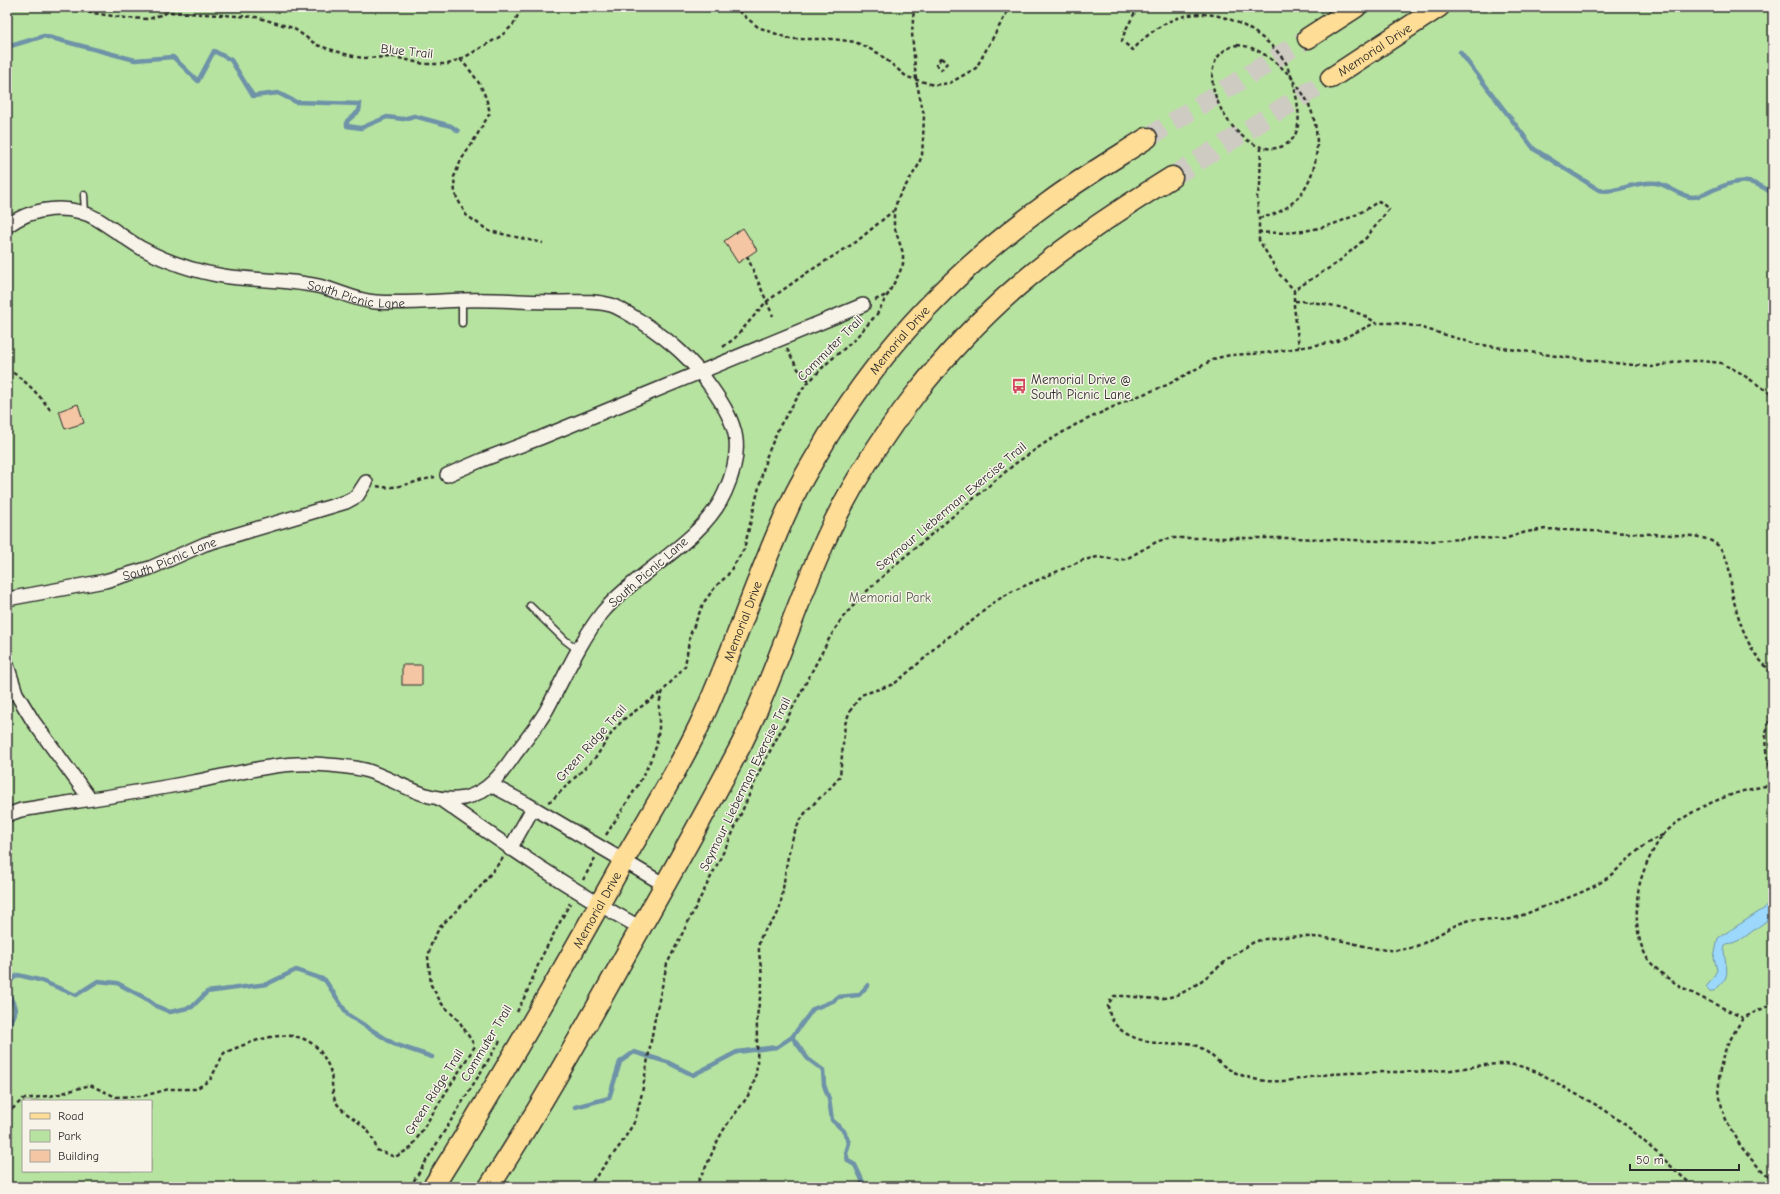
<svg xmlns="http://www.w3.org/2000/svg" width="1780" height="1194" font-family="'Comic Neue',sans-serif">
	<style>
		.green { fill: #b7e3a0; stroke: #718766; fill-rule: evenodd }
		.water { fill: #9bd8fc; stroke: #6e93a8 }
		.lines { fill: none; stroke-linecap: round; stroke-linejoin: round }
		.stream { stroke: #6e93a8; stroke-width: 4.5 }
		.building { fill: #f5c6a4; stroke: #2b2b2b }
		.primary-tunnel { stroke: #cecbc2; stroke-width: 20; stroke-dasharray: 20 10; stroke-linecap: butt }
		.lane-casing { stroke: #2b2b2b; stroke-width: 9 }
		.street-casing { stroke: #2b2b2b; stroke-width: 16 }
		.primary-casing { stroke: #2b2b2b; stroke-width: 23 }
		.path { stroke: #2b2b2b; stroke-width: 2.5; stroke-dasharray: 4 3; stroke-linecap: butt }
		.lane { stroke: #f7f3e8; stroke-width: 6 }
		.street { stroke: #f7f3e8; stroke-width: 13 }
		.primary { stroke: #fede96; stroke-width: 20 }
		.labels { text-anchor: middle; dominant-baseline: central; stroke-width: 3; stroke-linejoin: round; paint-order: stroke }
		.street-label { font-size: 13px; fill: #2b2b2b; stroke: #f7f3e8 }
		.poi-label { font-size: 13px; fill: #2b2b2b; stroke: #f7f3e8; text-anchor: start }
		.park-label { font-size: 13px; fill: #4e5948; stroke: #f7f3e8 }
	</style>
	<rect width="100%" height="100%" fill="#f7f3e8"/>
	<filter id="ink" filterUnits="userSpaceOnUse"><feTurbulence type="fractalNoise" baseFrequency=".025" numOctaves="2"/><feDisplacementMap in="SourceGraphic" scale="8" xChannelSelector="R" yChannelSelector="G"/><feConvolveMatrix kernelMatrix="1 2 1 2 8 2 1 2 1" color-interpolation-filters="sRGB"/></filter>
	<g filter="url(#ink)">
		<path class="green" d="M7,7H1773V1187H7ZM23,1101H151V1171H23Z"/>
		<path class="water" d="M1773,891V916L1738,942L1726,944C1720,955 1731,967 1725,979C1722,984 1718,987 1714,991H1709L1706,987L1713,978L1717,970L1714,958L1718,938L1765,908L1770,901Z"/>
		<g class="lines">
			<g class="stream">
				<polyline points="7,47 44,36 135,60 173,57 198,81 214,51 231,60 253,96 278,93 296,102 360,104 359,111 347,121 347,126 361,128 387,117 403,119 414,116 451,126 458,131"/>
				<path d="M1460,52L1534,149L1599,190C1617,194 1636,180 1656,183C1669,185 1680,197 1693,197C1701,197 1707,193 1713,190C1738,179 1751,177 1773,194"/>
				<polyline points="7,983 18,975 39,980 76,995 98,981 117,983 145,998 156,1006 170,1012 192,1007 207,992 267,984 296,970 325,980 348,1015 394,1044 432,1057"/>
				<path d="M7,992C16,1006 19,1013 7,1026"/>
				<polyline points="792,1037 813,1009 833,1001 838,997 859,995 868,985"/>
				<polyline points="575,1107 609,1098 620,1062 634,1052 667,1062 693,1075 737,1052 777,1047 792,1037 808,1059 823,1070 824,1085 829,1099 832,1120 844,1131 849,1143 846,1153 848,1161 855,1165 863,1182 858,1187"/>
			</g>
		</g>
		<g class="building">
			<polygon points="743,228 757,250 738,263 724,241"/>
			<polygon points="78,404 84,423 65,429 59,411"/>
			<rect x="402" y="665" width="20" height="20"/>
		</g>
		<g class="lines">
			<g class="primary-tunnel">
				<polyline points="1147,138 1308,38"/>
				<polyline points="1172,177 1331,78"/>
			</g>
			<g class="lane-casing">
				<g id="lane">
					<polyline points="84,195 85,213"/>
					<polyline points="462,323 462,300"/>
					<polyline points="530,606 565,640 578,650"/>
				</g>
			</g>
			<g class="street-casing">
				<g id="street">
					<path id="s1" d="M7,226C33,207 69,203 97,219C112,228 126,239 141,248C167,262 193,271 223,276C257,281 292,279 326,288C343,293 358,301 376,302C406,304 434,301 463,300C495,299 527,302 559,302C577,302 594,300 611,305C622,309 632,316 642,322C669,340 692,359 711,387C738,425 745,447 725,492C704,541 637,571 602,613C579,643 564,678 546,711C537,726 526,740 515,754C502,773 488,793 464,798C427,805 399,780 365,770C349,766 331,765 313,764C277,762 230,775 193,782C136,793 78,801 21,810L7,815"/>
					<polyline points="447,475 482,460 540,438 863,305"/>
					<path id="s2" d="M7,599L105,581L150,568L205,544L346,502L357,496L366,482"/>
					<polyline points="7,665 16,693 33,721 90,799"/>
					<polyline points="491,785 527,804 665,885"/>
					<path d="M440,799C505,845 571,890 641,928"/>
					<polyline points="510,849 533,808"/>
				</g>
			</g>
			<g class="primary-casing">
				<g id="primary">
					<polyline points="1308,38 1356,7"/>
					<path id="s3" d="M1331,78L1439,7"/>
					<path id="s4" d="M433,1187C500,1081 562,972 623,862C648,818 677,772 699,726C734,652 757,573 793,498C803,477 816,457 828,436C887,341 958,268 1049,202C1080,179 1114,159 1147,138"/>
					<path d="M489,1187C540,1109 586,1027 631,945C669,878 707,811 742,743C777,672 798,595 833,524C876,436 945,349 1019,285C1067,244 1119,210 1172,177"/>
				</g>
			</g>
			<g class="path">
				<polyline points="39,7 73,10 126,18 149,19 169,12 256,17 293,28 317,45 345,54 362,58 395,57 424,64 448,64 465,57 501,36 513,25 522,7"/>
				<polyline points="733,7 758,27 790,39 833,39 855,42 878,53 907,77 934,85 950,83 976,68 1010,7"/>
				<path d="M1138,7L1125,31L1122,41L1133,50C1166,12 1207,2 1251,30C1264,38 1278,50 1286,63C1288,67 1289,73 1292,77C1296,86 1304,93 1308,103C1329,147 1313,210 1259,218"/>
				<polyline points="7,8 25,7"/>
				<path d="M1237,45C1255,46 1269,57 1282,68C1285,71 1289,74 1291,77C1294,80 1294,87 1295,91C1299,109 1304,137 1283,146C1237,166 1178,59 1237,45Z"/>
				<polygon points="941,58 947,63 941,70 936,65"/>
				<path d="M460,59C477,78 484,87 490,113L471,145L461,160L454,177L455,194L466,215L489,231L543,243"/>
				<polyline points="1261,147 1260,185 1257,197 1259,218 1259,240 1279,274 1294,290"/>
				<path d="M1258,232C1302,236 1343,226 1379,201L1389,209L1366,238L1337,263L1294,290"/>
				<polyline points="747,256 773,316"/>
				<polyline points="1294,290 1294,306 1299,347"/>
				<polyline points="875,300 889,294"/>
				<path d="M1295,301C1321,302 1352,307 1375,322"/>
				<polyline points="723,347 735,338 766,302 808,272 856,242 893,211"/>
				<polyline points="787,349 798,369 809,381"/>
				<path d="M7,369C26,380 39,395 52,412"/>
				<path d="M377,486C393,491 419,480 435,477"/>
				<path d="M1773,708C1764,735 1762,747 1773,774"/>
				<path d="M1773,785C1738,789 1689,808 1664,834C1660,838 1657,844 1654,849C1644,868 1637,885 1637,906C1636,924 1638,944 1648,959C1666,985 1715,1003 1743,1018L1768,1006H1773"/>
				<polyline points="548,802 552,800 596,757 613,731 624,719 663,691"/>
				<polyline points="606,835 638,785 649,764 656,747 659,728 659,703 663,691 685,666 690,635 704,602 716,586 727,576 744,549 766,458 779,427 804,387 826,364 852,342 877,314 899,274 903,264 903,253 894,226 894,211 898,198 918,166 922,155 923,140 924,115 916,80 912,33 914,7"/>
				<path d="M1663,835C1637,845 1622,870 1598,884C1580,894 1562,900 1543,907C1532,911 1522,916 1511,919C1495,922 1479,916 1464,922C1445,928 1430,943 1410,948C1384,955 1358,943 1333,939C1312,936 1277,935 1257,941C1253,942 1248,946 1244,948C1221,962 1199,988 1174,996C1155,1002 1134,995 1114,996L1108,1004C1109,1034 1142,1043 1167,1044C1174,1045 1180,1042 1187,1043C1205,1045 1216,1063 1232,1071C1242,1076 1255,1080 1266,1081C1289,1083 1310,1076 1332,1074C1372,1071 1411,1073 1451,1070C1476,1067 1498,1060 1523,1067C1541,1072 1555,1082 1570,1091C1585,1099 1600,1106 1613,1116C1629,1126 1642,1140 1656,1152C1670,1164 1680,1177 1696,1187"/>
				<polyline points="583,880 595,858"/>
				<polyline points="517,1012 527,992 541,958 570,903"/>
				<path d="M1743,1018C1734,1033 1724,1048 1721,1065C1711,1111 1739,1152 1773,1180"/>
				<path d="M7,1114L23,1099L56,1095L90,1085L116,1097L143,1096L169,1089H196L210,1080L224,1053C262,1037 311,1017 330,1070C333,1079 331,1091 335,1100C340,1112 360,1121 368,1131C372,1136 375,1144 377,1150L395,1157L411,1148L475,1046L459,1021L442,1004L431,985L428,957L432,941L440,927L480,887L503,858"/>
				<polyline points="410,1187 500,1041"/>
				<polyline points="588,1187 621,1144 635,1121 642,1093 655,1018 667,964 730,839 760,770 829,639 842,618 866,592 896,564 1016,463 1045,443 1075,425 1128,400 1167,385 1216,358 1231,355 1266,353 1335,342 1375,323 1395,323 1419,327 1476,344 1570,358 1652,367 1682,361 1703,361 1721,363 1739,372 1773,395"/>
				<path d="M694,1187C707,1170 712,1149 723,1131C732,1115 747,1102 753,1085C760,1065 756,1042 757,1022C757,1008 762,994 762,980C762,968 758,955 759,943C762,928 777,921 780,907C786,877 786,842 803,816C814,801 830,791 840,776L845,724L850,711L861,695L894,684L926,657L938,644L972,621L994,602L1013,591L1083,560L1098,557L1118,560L1126,559L1158,541L1173,538H1292L1413,542L1479,538L1504,539L1526,532L1546,529L1694,536C1704,538 1716,541 1721,549C1733,566 1729,587 1735,605C1739,620 1745,637 1753,651C1759,661 1769,667 1773,678"/>
				<polyline points="943,1187 952,1185 956,1187"/>
			</g>
			<use href="#lane" class="lane"/>
			<use href="#street" class="street"/>
			<use href="#primary" class="primary"/>
		</g>
	</g>
	<defs>
		<g id="bus-bare" transform="scale(1.2)"><path d="M-5-6H5V4H4V6H2V4H-2V6H-4V4H-5ZM-3.5-4V0h7V-4ZM-3.5 1.2v1.5H-2V1.2ZM2 1.2v1.5H3.5V1.2Z" fill="#d1495b" stroke="#f7f3e8" stroke-width="2.5" paint-order="stroke"/></g>
	</defs>
	<g fill-rule="evenodd">
		<use href="#bus-bare" x="1019" y="386"/>
	</g>
	<g class="labels">
		<g class="street-label">
			<text stroke="none"><textPath href="#s3" startOffset="52">Memorial Drive</textPath></text>
			<text transform="translate(407 51) rotate(6)">Blue Trail</text>
			<text stroke="none"><textPath href="#s1" startOffset="370">South Picnic Lane</textPath></text>
			<text stroke="none"><textPath href="#s4" startOffset="970">Memorial Drive</textPath></text>
			<text transform="translate(830 348) rotate(-45)">Commuter Trail</text>
			<text transform="translate(951 506) rotate(-40)">Seymour Lieberman Exercise Trail</text>
			<text stroke="none"><textPath href="#s2" startOffset="168">South Picnic Lane</textPath></text>
			<text transform="translate(648 572) rotate(-41)">South Picnic Lane</text>
			<text stroke="none"><textPath href="#s4" startOffset="646">Memorial Drive</textPath></text>
			<text transform="translate(591 743) rotate(-48)">Green Ridge Trail</text>
			<text transform="translate(745 784) rotate(-64)">Seymour Lieberman Exercise Trail</text>
			<text stroke="none"><textPath href="#s4" startOffset="322">Memorial Drive</textPath></text>
			<text transform="translate(486 1043) rotate(-59)">Commuter Trail</text>
			<text transform="translate(434 1092) rotate(-58)">Green Ridge Trail</text>
		</g>
		<g class="poi-label">
			<text x="1031" y="379">Memorial Drive @<tspan x="1031" dy="15">South Picnic Lane</tspan></text>
		</g>
		<g class="park-label">
			<text x="890" y="597">Memorial Park</text>
		</g>
	</g>
	<rect width="1780" height="1194" fill="none" stroke="#f7f3e8" stroke-width="24"/>
	<rect x="12" y="12" width="1756" height="1170" fill="none" stroke="#2b2b2b" stroke-width="1.5" filter="url(#ink)"/>
	<rect x="22" y="1100" width="130" height="72" fill="#f7f3e8" stroke="#a5a39c"/>
	<rect x="30" y="1113" width="20" height="6" fill="#fede96" stroke="#a5a39c"/>
	<text x="58" y="1120" font-size="12" fill="#2b2b2b">Road</text>
	<rect x="30" y="1130" width="20" height="12" fill="#b7e3a0" stroke="#a5a39c"/>
	<text x="58" y="1140" font-size="12" fill="#2b2b2b">Park</text>
	<rect x="30" y="1150" width="20" height="12" fill="#f5c6a4" stroke="#a5a39c"/>
	<text x="58" y="1160" font-size="12" fill="#2b2b2b">Building</text>
	<path d="M1630 1164v6h109v-6" fill="none" stroke="#2b2b2b" stroke-width="2"/>
	<text x="1636" y="1164" font-size="12" fill="#2b2b2b" stroke="#f7f3e8" stroke-width="3" paint-order="stroke">50 m</text>
</svg>
